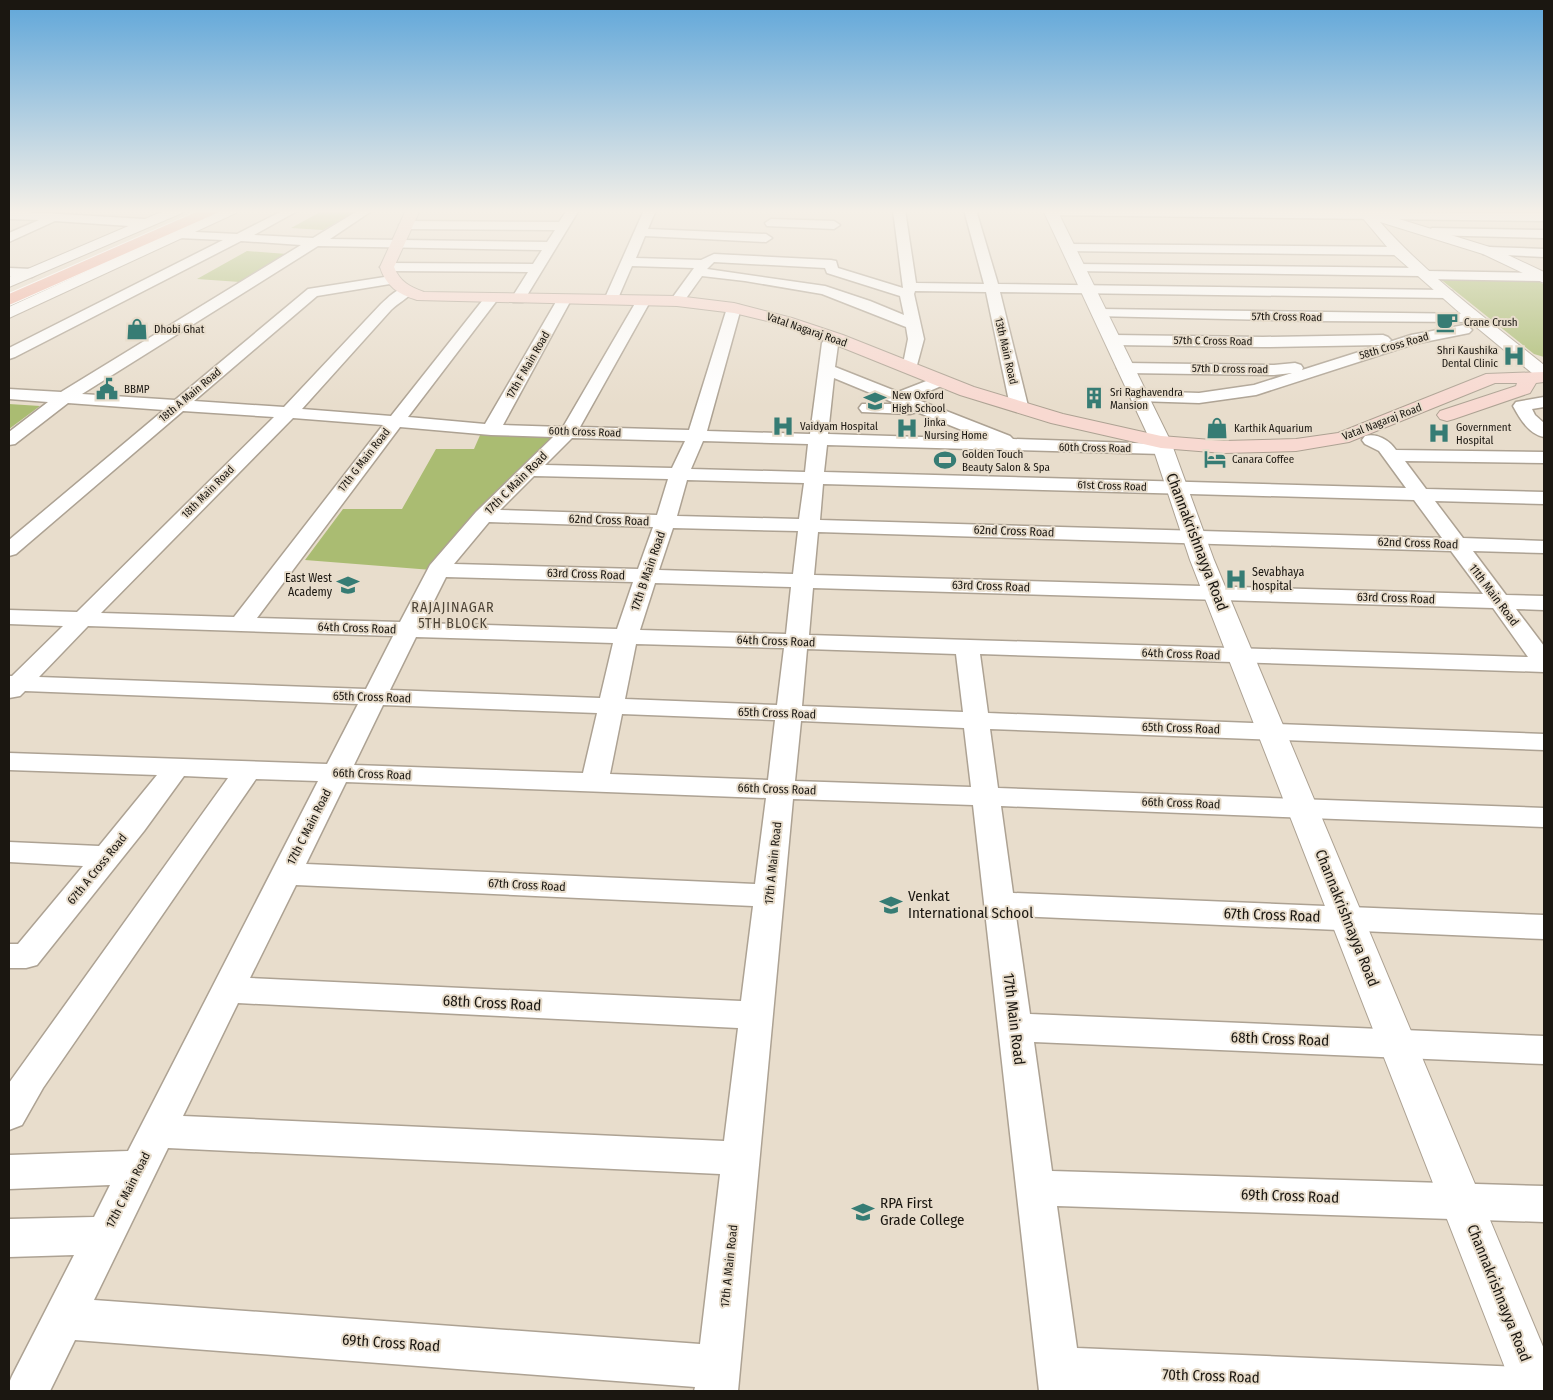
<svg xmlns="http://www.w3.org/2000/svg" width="1553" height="1400" font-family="'Fira Sans Condensed',sans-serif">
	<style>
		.green { fill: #aabc72 }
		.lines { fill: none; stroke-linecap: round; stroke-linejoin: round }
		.minor-casing { stroke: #ada293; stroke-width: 3 }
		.tertiary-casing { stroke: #ada293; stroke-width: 2 }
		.secondary-casing { stroke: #ada293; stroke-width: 2 }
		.primary-casing { stroke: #fff; stroke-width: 2 }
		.minor { fill: #fff; fill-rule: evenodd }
		.tertiary { fill: #fff; fill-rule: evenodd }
		.secondary { fill: #f8d9d1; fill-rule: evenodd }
		.primary { fill: #f2b3a3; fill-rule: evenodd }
		.labels { text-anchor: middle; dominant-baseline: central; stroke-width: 4; stroke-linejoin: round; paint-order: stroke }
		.far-street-label { font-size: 11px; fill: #1b1711; stroke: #e8ddcc }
		.far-poi-label { font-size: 11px; fill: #1b1711; stroke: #e8ddcc; text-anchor: start }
		.street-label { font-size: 12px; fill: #1b1711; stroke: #e8ddcc }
		.poi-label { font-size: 12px; fill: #1b1711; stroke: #e8ddcc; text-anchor: start }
		.neighbourhood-label { font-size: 14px; letter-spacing: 1px; fill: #4c4336; stroke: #e8ddcc }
		.near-street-label { font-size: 15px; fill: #1b1711; stroke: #e8ddcc }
		.near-poi-label { font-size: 15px; fill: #1b1711; stroke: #e8ddcc; text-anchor: start }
	</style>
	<rect width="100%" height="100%" fill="#e8ddcc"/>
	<g class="green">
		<polygon points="324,210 358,210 323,230 291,228"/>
		<polygon points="247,251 287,254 240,282 197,279"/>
		<polygon points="1439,278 1535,278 1544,285 1544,357 1534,354"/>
		<polygon points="9,404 40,406 9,429"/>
		<polygon points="481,433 558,434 432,570 305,560 343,509 402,509 436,449 474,449"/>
	</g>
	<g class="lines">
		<g class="minor-casing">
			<g id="minor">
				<path d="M284,210H299L254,235L313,238L359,210H373L330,239L547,242L555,230L405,229L399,225L405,221L559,222L567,210H579L523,302H513L511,299L528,272L387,271L380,267L387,263L533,264L542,250L318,246L82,394L175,400L308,289L391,276L396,277L398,280L396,283L317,296L194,401L284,407L381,304C390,296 398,286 411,289L413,292C409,297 397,304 391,310L302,409L391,416L486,296H496L498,299L408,417L485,424L557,300L559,297H569L571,300L503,425L563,427L637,300L639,297H649L651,300L580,427L689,430L727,308L729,305H739L741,308L707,431L810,434L822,343C827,336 835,334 842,336L845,339L838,345L835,367L898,392L934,378H946L948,381L946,384L913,398L1010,436L1013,439L1162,444L1168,445L1171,449L1168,453L1162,454L827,445L824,472L1406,488L1379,451L1365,444L1362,440L1365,436C1377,433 1389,440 1396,450L1544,452V463L1405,461L1426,489L1544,492V504L1435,501L1463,538L1544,541V553L1473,551L1506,595L1544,596V610L1516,609L1544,646V672L980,654L988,713L1544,734V750L990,729L998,788L1544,808V827L1001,806L1013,893L1544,915V939L1016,916L1030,1014L1544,1036V1064L1034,1042L1052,1171L1544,1186V1222L1057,1206L1077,1348L1544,1368V1391H1039L973,805L793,799L738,1391H694L695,1387L75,1340L50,1391H9V1383L12,1376L74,1255L9,1257V1219L94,1217L110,1185L9,1189V1155L128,1151L318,781L256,779L43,1088L22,1125L9,1130V1083L228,778L184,776L144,831L37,965L26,968H9V944H18L83,866L9,862V842L99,846L157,775L9,770V753L327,764L358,704L25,691L20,696L9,698V676H12L63,626L9,624V610L77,612L274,417L183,411L16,554L9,556V540L164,410L68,403L15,444L9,445V432L48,402L9,399V389L61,392L301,245L241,241L15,357L9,359V348L223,240L179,238L173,234L175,231L237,234ZM834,378L897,404H862L859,408L862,412L910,414L917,412L984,439L828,434ZM293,418L383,425L234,617L101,613ZM400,427L491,435L553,437L476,512L430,565L400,622L257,618ZM572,438L685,441L672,468L545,465ZM703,441L808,444L805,472L691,469ZM534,476L668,479L657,515L500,510ZM687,480L804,483L799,519L677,516ZM823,484L1414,500L1442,538L820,520ZM489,522L653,527L638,569L454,564ZM673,528L798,531L793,574L659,570ZM818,532L1451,551L1483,594L814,575ZM446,577L633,582L617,629L423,623ZM655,583L791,587L786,634L640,630ZM813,588L1493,608L1528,657L809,635ZM88,626L393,636L366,689L39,677ZM416,637L613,643L600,698L390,690ZM636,644L784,648L777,705L625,699ZM807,649L956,654L963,712L802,706ZM383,705L597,713L583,773L354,765ZM622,714L775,720L768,780L610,774ZM801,721L964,728L971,787L795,781ZM346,782L766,798L755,884L306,864ZM296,885L753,906L741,1001L250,978ZM238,1003L738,1028L724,1141L183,1116ZM168,1148L720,1174L700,1344L94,1300Z"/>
				<path d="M644,210H656L648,229L766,234L772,238L766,242L645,236L636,258L701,260L714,254L831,260L836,261L838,268L903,288L893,210H905L916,283L984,284L964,210H976L998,284L1447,290L1452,291L1454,294L1452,297L1447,298L1000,292L1028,406L1025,410L1019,411L1013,410L1010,406L986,292L915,291L914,294L924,339L917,365L902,370L896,368L894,365L896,362L904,359L908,339L906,327L822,294L745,281L702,276L682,304H672L670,301L694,268L632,266L616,303H606L604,300ZM714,262L825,268L827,273L900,296L904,315L870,301L825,286L707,269Z"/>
				<polygon points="1045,210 1544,213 1544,221 1050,215 1046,214"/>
				<polygon points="9,211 144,219 150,223 144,227 55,221 9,242 9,233 39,220 9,219"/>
				<polygon points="771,219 834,221 840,225 834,229 767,226 765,223"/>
				<polygon points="1432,228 1544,230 1544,238 1428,235 1426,232"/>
				<polygon points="1069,244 1398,247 1405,251 1398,255 1064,251 1063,248 1064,245"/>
				<polygon points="1488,247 1544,249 1544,257 1483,254 1481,251"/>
				<polygon points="1078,264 1422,268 1428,271 1543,273 1544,281 1426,279 1420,276 1073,271 1071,268 1073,265"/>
				<polygon points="9,268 32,269 39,273 32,277 9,276"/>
				<polygon points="1099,309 1475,314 1480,315 1482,318 1480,321 1475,322 1312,321 1094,316 1092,313 1094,310"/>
				<polygon points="1464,325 1469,327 1472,330 1469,333 1414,344 1256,395 1199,403 1138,401 1132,400 1130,396 1132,392 1138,391 1199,393 1254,385 1292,373 1274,375 1125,373 1119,371 1117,368 1119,365 1125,363 1274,365 1295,363 1301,365 1303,368 1302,370 1381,345 1263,347 1113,345 1108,343 1105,340 1108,337 1113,335 1263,337 1383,335 1388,337 1391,340 1389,342 1411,335"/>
				<path d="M1544,397V407L1532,409L1535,415L1544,423V437C1529,434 1520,419 1513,406L1516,402Z"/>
			</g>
		</g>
		<g class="tertiary-casing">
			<g id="tertiary">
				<polygon points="166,210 184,210 182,213 9,287 9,277"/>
				<polygon points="220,210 238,210 236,213 9,318 9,307"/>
				<polygon points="1043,210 1057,210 1171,442 1214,560 1544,1349 1544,1391 1514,1391 1190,560 1151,442"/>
				<path d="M1356,210H1370L1493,248L1544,272V283L1483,254L1380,222C1428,276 1488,320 1544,365V379L1538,378L1469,321L1393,254Z"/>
			</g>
		</g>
		<g class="secondary-casing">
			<path id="secondary" d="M406,210H420L394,267C400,282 410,287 424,292L677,296L734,303L792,318L843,335L974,387L1063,414L1161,436L1224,441L1296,439L1338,433L1486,374L1544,372V382L1536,383L1530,393L1454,419L1447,421L1440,419L1437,415L1440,411L1516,386L1517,383H1495L1349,442L1296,451L1224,453L1161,448L1051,423L960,395L831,343L780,324L734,313L677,306L417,300C398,294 386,286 380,267Z"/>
		</g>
		<g class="primary-casing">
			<polygon id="primary" points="201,210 219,210 217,213 9,305 9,294"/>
		</g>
		<use href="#minor" class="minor"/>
		<use href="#tertiary" class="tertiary"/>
		<use href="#secondary" class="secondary"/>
		<use href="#primary" class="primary"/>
	</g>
	<linearGradient id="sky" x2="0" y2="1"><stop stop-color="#5fa6d9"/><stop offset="0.52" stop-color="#f5f0e8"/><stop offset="1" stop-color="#f5f0e8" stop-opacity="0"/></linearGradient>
	<rect width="1553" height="406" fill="url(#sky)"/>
	<defs>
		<g id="cafe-bare" transform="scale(1.725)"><path d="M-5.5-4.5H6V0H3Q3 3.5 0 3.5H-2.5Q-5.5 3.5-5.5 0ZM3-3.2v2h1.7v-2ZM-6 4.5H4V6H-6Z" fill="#367c74" stroke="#e8ddcc" stroke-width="2.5" paint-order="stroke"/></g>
		<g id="shop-bare" transform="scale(1.725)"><path d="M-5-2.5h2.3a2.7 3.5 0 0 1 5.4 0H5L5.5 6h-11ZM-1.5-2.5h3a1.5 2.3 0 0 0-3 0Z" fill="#367c74" stroke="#e8ddcc" stroke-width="2.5" paint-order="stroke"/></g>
		<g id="hospital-bare" transform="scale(1.725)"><path d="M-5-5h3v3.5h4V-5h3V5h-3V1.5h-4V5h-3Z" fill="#367c74" stroke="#e8ddcc" stroke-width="2.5" paint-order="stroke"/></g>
		<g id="civic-bare" transform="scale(1.725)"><path d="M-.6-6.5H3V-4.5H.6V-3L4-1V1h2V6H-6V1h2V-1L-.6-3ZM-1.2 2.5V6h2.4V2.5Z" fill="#367c74" stroke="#e8ddcc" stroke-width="2.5" paint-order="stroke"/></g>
		<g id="building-bare" transform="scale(1.725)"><path d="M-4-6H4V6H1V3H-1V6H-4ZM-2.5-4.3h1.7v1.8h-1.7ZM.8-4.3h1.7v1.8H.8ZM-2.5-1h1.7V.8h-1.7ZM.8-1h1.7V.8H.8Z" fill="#367c74" stroke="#e8ddcc" stroke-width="2.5" paint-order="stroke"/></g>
		<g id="school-bare" transform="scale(1.725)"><path d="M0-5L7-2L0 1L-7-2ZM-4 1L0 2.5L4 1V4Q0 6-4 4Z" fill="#367c74" stroke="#e8ddcc" stroke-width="2.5" paint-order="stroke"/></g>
		<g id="hotel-bare" transform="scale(1.725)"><path d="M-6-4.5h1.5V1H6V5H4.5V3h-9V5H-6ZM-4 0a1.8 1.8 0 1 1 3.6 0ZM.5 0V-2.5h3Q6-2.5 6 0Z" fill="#367c74" stroke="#e8ddcc" stroke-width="2.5" paint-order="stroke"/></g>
		<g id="stadium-bare" transform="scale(1.725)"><path d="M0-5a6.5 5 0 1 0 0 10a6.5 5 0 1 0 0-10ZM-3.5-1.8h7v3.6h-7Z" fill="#367c74" stroke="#e8ddcc" stroke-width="2.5" paint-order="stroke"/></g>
		<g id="university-bare" transform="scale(1.725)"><path d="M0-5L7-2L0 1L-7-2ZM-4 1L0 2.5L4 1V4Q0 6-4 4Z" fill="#367c74" stroke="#e8ddcc" stroke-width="2.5" paint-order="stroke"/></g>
	</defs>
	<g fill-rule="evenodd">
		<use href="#cafe-bare" x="1447" y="322"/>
		<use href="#shop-bare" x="137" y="329"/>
		<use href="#hospital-bare" x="1514" y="356"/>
		<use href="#civic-bare" x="107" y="389"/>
		<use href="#building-bare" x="1094" y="398"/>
		<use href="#school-bare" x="875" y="401"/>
		<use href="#hospital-bare" x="783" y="426"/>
		<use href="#hospital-bare" x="907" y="428"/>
		<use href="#shop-bare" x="1217" y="428"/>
		<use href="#hospital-bare" x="1439" y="433"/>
		<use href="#hotel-bare" x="1215" y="459"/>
		<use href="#stadium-bare" x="945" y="460"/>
		<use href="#hospital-bare" x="1236" y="579"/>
		<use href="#school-bare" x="348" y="585"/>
		<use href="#school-bare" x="891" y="905"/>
		<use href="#university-bare" x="863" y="1212"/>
	</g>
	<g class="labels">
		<g class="far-street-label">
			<text transform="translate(1287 317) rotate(1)">57th Cross Road</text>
			<text transform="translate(807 330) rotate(19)">Vatal Nagaraj Road</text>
			<text transform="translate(1213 341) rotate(1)">57th C Cross Road</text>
			<text transform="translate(1394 346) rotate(-16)">58th Cross Road</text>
			<text transform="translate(1006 351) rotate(77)">13th Main Road</text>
			<text transform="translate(528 365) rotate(-60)">17th F Main Road</text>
			<text transform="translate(1230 369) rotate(1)">57th D cross road</text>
			<text transform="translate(190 395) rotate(-40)">18th A Main Road</text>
			<text transform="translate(1382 422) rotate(-21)">Vatal Nagaraj Road</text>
			<text transform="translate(585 432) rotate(2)">60th Cross Road</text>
			<text transform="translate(1095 448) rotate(1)">60th Cross Road</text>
			<text transform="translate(364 460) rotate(-52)">17th G Main Road</text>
			<text transform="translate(1112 486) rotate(2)">61st Cross Road</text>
			<text transform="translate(208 492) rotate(-45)">18th Main Road</text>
		</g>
		<g class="far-poi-label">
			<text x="1464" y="322">Crane Crush</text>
			<text x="154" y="329">Dhobi Ghat</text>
			<text x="1498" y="350" text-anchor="end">Shri Kaushika<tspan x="1498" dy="13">Dental Clinic</tspan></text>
			<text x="124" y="389">BBMP</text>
			<text x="1110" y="392">Sri Raghavendra<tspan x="1110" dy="13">Mansion</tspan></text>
			<text x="892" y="395">New Oxford<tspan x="892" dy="13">High School</tspan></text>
			<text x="924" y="422">Jinka<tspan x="924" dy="13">Nursing Home</tspan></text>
			<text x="800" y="426">Vaidyam Hospital</text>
			<text x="1456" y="427">Government<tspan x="1456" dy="13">Hospital</tspan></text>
			<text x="1234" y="428">Karthik Aquarium</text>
			<text x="962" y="454">Golden Touch<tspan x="962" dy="13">Beauty Salon &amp; Spa</tspan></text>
			<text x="1232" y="459">Canara Coffee</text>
		</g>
		<g class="street-label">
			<text transform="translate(516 483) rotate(-45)">17th C Main Road</text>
			<text transform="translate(609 520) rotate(2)">62nd Cross Road</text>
			<text transform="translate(1014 531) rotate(2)">62nd Cross Road</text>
			<text transform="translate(1418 543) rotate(2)">62nd Cross Road</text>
			<text transform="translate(648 571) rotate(-71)">17th B Main Road</text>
			<text transform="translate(586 574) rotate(2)">63rd Cross Road</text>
			<text transform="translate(991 586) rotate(2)">63rd Cross Road</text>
			<text transform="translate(1494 595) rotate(53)">11th Main Road</text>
			<text transform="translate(1396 598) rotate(2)">63rd Cross Road</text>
			<text transform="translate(357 628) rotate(2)">64th Cross Road</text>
			<text transform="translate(776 641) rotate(2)">64th Cross Road</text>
			<text transform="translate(1181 654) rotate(2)">64th Cross Road</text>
			<text transform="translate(372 697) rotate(2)">65th Cross Road</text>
			<text transform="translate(777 713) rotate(2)">65th Cross Road</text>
			<text transform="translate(1181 728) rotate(2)">65th Cross Road</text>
			<text transform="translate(372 774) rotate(2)">66th Cross Road</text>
			<text transform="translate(777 789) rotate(2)">66th Cross Road</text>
			<text transform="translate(1181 803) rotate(2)">66th Cross Road</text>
			<text transform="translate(309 827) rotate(-63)">17th C Main Road</text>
			<text transform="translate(773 863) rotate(-84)">17th A Main Road</text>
			<text transform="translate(97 869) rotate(-51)">67th A Cross Road</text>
			<text transform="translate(527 885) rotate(3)">67th Cross Road</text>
			<text transform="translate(128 1190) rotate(-63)">17th C Main Road</text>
			<text transform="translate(729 1266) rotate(-84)">17th A Main Road</text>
		</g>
		<g class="poi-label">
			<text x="1252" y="572">Sevabhaya<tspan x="1252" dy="14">hospital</tspan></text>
			<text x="332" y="578" text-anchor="end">East West<tspan x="332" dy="14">Academy</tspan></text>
		</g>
		<g class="neighbourhood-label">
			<text x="453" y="607">RAJAJINAGAR<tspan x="453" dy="16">5TH BLOCK</tspan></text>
		</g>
		<g class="near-street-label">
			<text transform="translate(1197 542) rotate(69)">Channakrishnayya Road</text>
			<text transform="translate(1272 915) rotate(2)">67th Cross Road</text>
			<text transform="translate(1347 918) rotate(68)">Channakrishnayya Road</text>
			<text transform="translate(492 1003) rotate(3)">68th Cross Road</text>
			<text transform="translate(1014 1019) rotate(83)">17th Main Road</text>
			<text transform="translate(1280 1039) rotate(2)">68th Cross Road</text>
			<text transform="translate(1290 1196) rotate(2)">69th Cross Road</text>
			<text transform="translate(1499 1293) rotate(68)">Channakrishnayya Road</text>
			<text transform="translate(391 1343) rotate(4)">69th Cross Road</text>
			<text transform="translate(1211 1376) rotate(2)">70th Cross Road</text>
		</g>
		<g class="near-poi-label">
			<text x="908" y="896">Venkat<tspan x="908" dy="17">International School</tspan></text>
			<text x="880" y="1203">RPA First<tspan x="880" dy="17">Grade College</tspan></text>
		</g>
	</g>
	<rect width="1553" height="1400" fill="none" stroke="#1b1711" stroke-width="20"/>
</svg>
